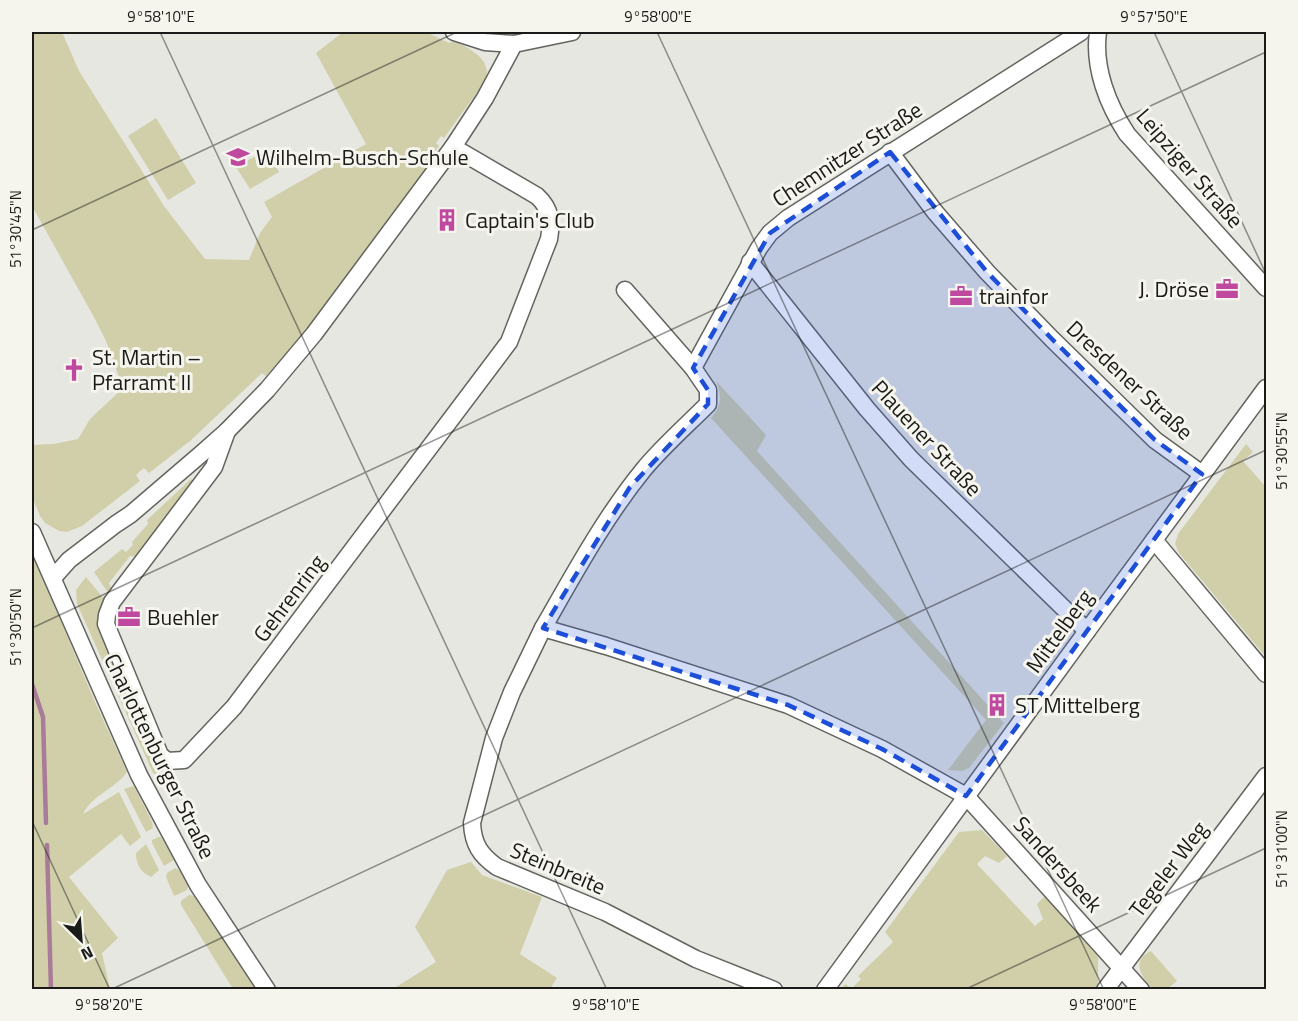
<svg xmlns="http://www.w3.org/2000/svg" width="1298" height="1021" font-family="'Titillium Web',sans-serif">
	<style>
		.green { fill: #d0cfaa }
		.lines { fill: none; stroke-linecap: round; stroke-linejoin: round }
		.stream { stroke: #a97b99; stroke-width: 4.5 }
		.minor-casing { stroke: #64645f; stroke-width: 19 }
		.minor { stroke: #fff; stroke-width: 16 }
		.marked { fill: #1d4ed8; fill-opacity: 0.2; stroke: #1d4ed8; stroke-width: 4.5; stroke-dasharray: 12 8; stroke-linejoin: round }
		.ticks { fill: none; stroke: #1a1a18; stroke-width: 1.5; stroke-opacity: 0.45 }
		.labels { text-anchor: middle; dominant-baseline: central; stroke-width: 6; stroke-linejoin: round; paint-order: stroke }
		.street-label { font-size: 22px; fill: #1a1a18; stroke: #f5f5ee }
		.poi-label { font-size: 22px; fill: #1a1a18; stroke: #f5f5ee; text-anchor: start }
		.neatline { fill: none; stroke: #1a1a18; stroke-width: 2 }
		.ticks-label { font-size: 15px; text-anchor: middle; fill: #1a1a18 }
	</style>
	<rect width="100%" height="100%" fill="#e7e7e1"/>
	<g class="green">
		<path d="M32,32H62L79,71L164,206L205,259L249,260L260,233L272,217L264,202L366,144L316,53L343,32H426L449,43L455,41C478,53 496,63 482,90L478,91L444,138L441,136L436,143L439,146L430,158L433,161C379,233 328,309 266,376L262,373L190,441L149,473L144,468L136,475L140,481L82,526L67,532L59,531L45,523L40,516L32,497V445L54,444L78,439L90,419L123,388L106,341L95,319L32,206Z"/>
		<polygon points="156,118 196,183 168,200 128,136"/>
		<polygon points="266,150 279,172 250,189 236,167"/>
		<path d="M716,381L766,435L757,451L1004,723L969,768L962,771L948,770L986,720L711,418C722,406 722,396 716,381Z"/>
		<polygon points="1246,444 1253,452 1243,461 1264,485 1266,484 1266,657 1179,553 1175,544 1178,534"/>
		<polygon points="191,479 194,481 137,557 130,556 109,583 112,590 109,594 94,572 122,549 126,552 133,545 132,542 148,524 147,520"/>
		<path d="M32,553L95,702L127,772C115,789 92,795 83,814L119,792L141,837L130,846L121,834L69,877L118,938L102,953L110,989H32Z"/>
		<polygon points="86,577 105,600 99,614 166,767 163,772 159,776 153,773 77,604 76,590"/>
		<polygon points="134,786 152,822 153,828 146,832 124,789"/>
		<polygon points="982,830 1007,856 999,863 985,856 977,864 1035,926 1043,919 1037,904 1045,896 1098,957 1098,983 1094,989 846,989 843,986 846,984 851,989 861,979 858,976 893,942 885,932 959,832"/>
		<polygon points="158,837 161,837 174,860 164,866 152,843 152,840"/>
		<path d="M146,844L159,870L151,877C140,872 136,864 136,853Z"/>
		<polygon points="471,862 482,875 542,897 520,954 557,978 550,989 393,989 436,962 415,927 447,870"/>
		<polygon points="175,868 179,870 188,886 187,890 174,896 166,877 167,873"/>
		<polygon points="189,895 194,896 255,989 233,989 181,905 181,901"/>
		<path d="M1151,951L1177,981L1167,989H1153C1142,978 1130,960 1151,951Z"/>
	</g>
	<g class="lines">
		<g class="stream">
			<polyline points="32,684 43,717 46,823"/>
			<polyline points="47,845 51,990"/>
		</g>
		<g class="minor-casing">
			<g id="minor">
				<polyline points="454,32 485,42 514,44 572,32"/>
				<path d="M1098,32C1093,68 1108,105 1127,134L1266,288"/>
				<polyline points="890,152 935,212 987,272 1052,339 1155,440 1202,474"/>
				<polyline points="750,262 867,409 911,459 1087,631"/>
				<polyline points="693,368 759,248 770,233 788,218 1081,32"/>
				<path d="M227,431L214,467L112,602L107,615L106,624L160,755L167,761L184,760L234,707L509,342L549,239C552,222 551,209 537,196L453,147"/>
				<polyline points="32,532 139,775 198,885 267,990"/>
				<polyline points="1154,540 1266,674"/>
				<polyline points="53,578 69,560 116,524 131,514 201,454 227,431 267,390 314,334 453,147 485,98 514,44"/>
				<path d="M543,628C574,574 604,518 644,469C663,446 687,425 708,404V390L693,368L625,290"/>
				<path d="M774,990L696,959L605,912L497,867C480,855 473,844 472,823L494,738L512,692L543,628L606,646L788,705L882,749L966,796L1141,990"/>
				<polyline points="825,990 1087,631 1266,388"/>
				<polyline points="1105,990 1266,776"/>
			</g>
		</g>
		<use href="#minor" class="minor"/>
	</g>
	<path class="marked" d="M890,152L987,272L1052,339L1155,440L1202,474L966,796L882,749L788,705L543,628L630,487L708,404V390L693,368L770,233Z"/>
	<path class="ticks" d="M160,32L607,990M657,32L1104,990M1154,32L1266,274M32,230L457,32M32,628L1266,52M32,821L110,990M110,990L1266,450M964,990L1266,848"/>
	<defs>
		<g id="school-bare" transform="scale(1.8)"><path d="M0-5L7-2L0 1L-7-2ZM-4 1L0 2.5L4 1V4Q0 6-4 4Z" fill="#c049a0" stroke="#f5f5ee" stroke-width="2.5" paint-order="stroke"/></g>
		<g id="building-bare" transform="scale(1.8)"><path d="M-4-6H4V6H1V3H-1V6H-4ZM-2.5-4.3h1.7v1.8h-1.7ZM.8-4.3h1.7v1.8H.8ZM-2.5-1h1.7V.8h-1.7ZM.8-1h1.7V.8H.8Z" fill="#c049a0" stroke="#f5f5ee" stroke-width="2.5" paint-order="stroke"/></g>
		<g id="office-bare" transform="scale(1.8)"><path d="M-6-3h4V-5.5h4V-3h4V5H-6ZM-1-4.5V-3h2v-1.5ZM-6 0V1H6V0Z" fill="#c049a0" stroke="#f5f5ee" stroke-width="2.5" paint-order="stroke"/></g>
		<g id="church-bare" transform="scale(1.8)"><path d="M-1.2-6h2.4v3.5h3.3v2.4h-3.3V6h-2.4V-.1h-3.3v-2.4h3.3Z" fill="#c049a0" stroke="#f5f5ee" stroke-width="2.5" paint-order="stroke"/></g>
	</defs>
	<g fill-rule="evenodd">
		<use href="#school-bare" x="238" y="157"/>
		<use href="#building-bare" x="447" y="220"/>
		<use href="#office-bare" x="1227" y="289"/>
		<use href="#office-bare" x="961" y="296"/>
		<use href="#church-bare" x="74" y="370"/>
		<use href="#office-bare" x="129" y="617"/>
		<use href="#building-bare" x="997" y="705"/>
	</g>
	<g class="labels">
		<g class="street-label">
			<text transform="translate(847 154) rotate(-33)">Chemnitzer Straße</text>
			<text transform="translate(1190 168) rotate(49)">Leipziger Straße</text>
			<text transform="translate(1130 380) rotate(43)">Dresdener Straße</text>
			<text transform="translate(927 438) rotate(47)">Plauener Straße</text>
			<text transform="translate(289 598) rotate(-53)">Gehrenring</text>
			<text transform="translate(1059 631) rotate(-54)">Mittelberg</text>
			<text transform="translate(160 756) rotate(64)">Charlottenburger Straße</text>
			<text transform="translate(1058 864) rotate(48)">Sandersbeek</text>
			<text transform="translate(558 868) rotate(23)">Steinbreite</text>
			<text transform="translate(1168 869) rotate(-53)">Tegeler Weg</text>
		</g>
		<g class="poi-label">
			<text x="256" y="157">Wilhelm-Busch-Schule</text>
			<text x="465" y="220">Captain's Club</text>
			<text x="1209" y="289" text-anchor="end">J. Dröse</text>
			<text x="979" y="296">trainfor</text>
			<text x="92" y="357">St. Martin –<tspan x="92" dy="25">Pfarramt II</tspan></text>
			<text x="147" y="617">Buehler</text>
			<text x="1015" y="705">ST Mittelberg</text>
		</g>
	</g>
	<rect width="1298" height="1021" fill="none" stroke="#f5f5ee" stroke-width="66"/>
	<g transform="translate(81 940) rotate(155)" stroke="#f5f5ee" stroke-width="4.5" paint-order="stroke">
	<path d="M0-4.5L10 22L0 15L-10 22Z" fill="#1a1a18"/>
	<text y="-9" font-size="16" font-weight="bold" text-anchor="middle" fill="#1a1a18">N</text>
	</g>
	<rect x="33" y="33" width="1232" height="955" class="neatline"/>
	<g class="ticks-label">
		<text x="161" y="22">9°58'10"E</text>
		<text x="658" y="22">9°58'00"E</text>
		<text x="1154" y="22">9°57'50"E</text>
		<text transform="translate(16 229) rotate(-90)" y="5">51°30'45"N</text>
		<text transform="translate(1282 451) rotate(-90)" y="5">51°30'55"N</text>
		<text transform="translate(16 627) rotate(-90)" y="5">51°30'50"N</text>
		<text transform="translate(1282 849) rotate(-90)" y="5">51°31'00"N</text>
		<text x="109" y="1010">9°58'20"E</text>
		<text x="606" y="1010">9°58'10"E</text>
		<text x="1103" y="1010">9°58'00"E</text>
	</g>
</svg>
